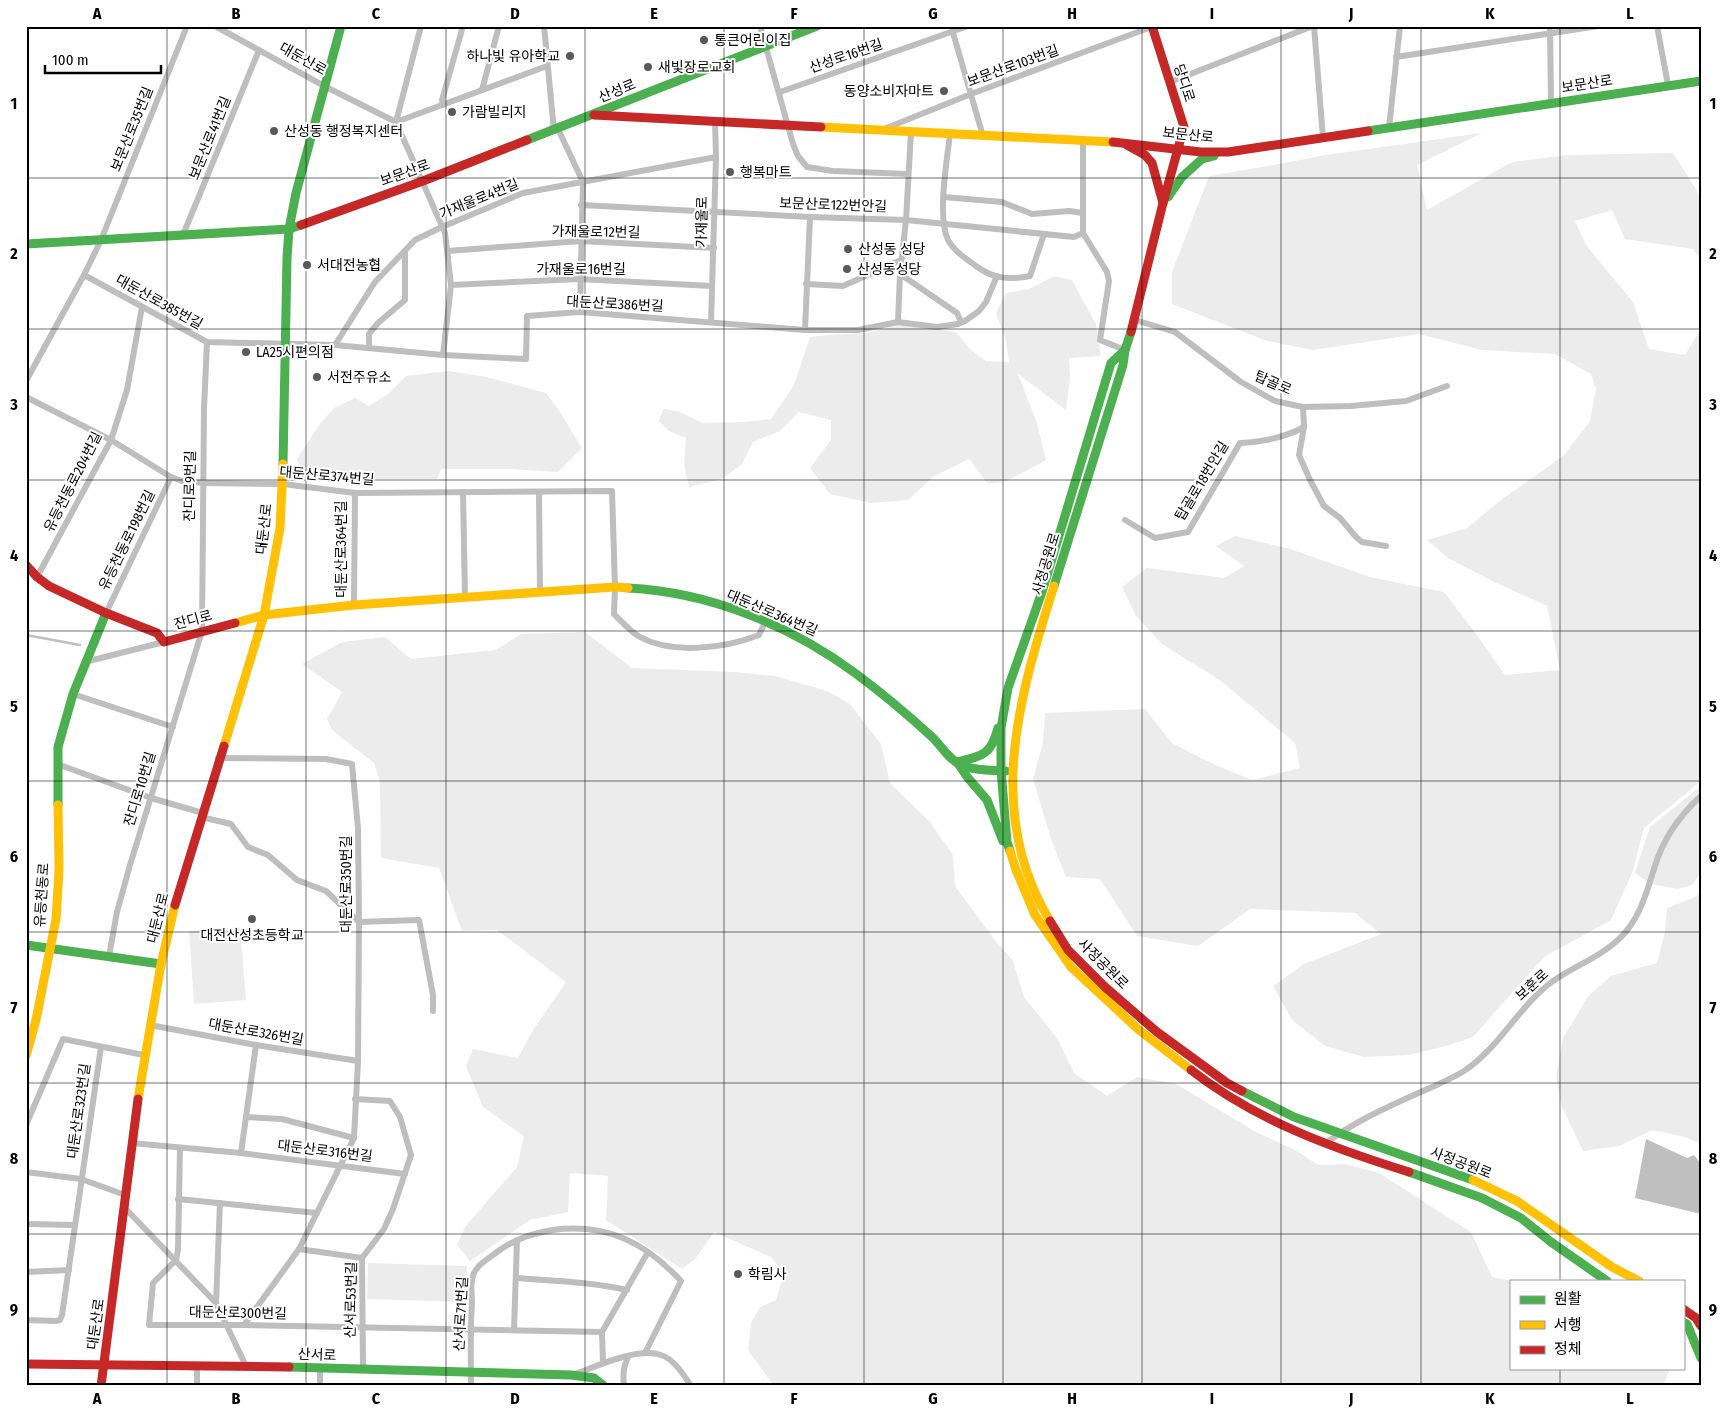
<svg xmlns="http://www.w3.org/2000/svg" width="1727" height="1412" font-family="'Fira Sans Condensed','Noto Sans KR',sans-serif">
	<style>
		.green { fill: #ececec }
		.water { fill: #bfbfbf }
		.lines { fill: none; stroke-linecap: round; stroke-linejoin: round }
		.stream { stroke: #bfbfbf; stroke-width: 2.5 }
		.street { stroke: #bebebe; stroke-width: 6 }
		.fast { stroke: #4caf50; stroke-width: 9 }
		.slow { stroke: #ffc107; stroke-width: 9 }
		.jam { stroke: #c62828; stroke-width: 9 }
		.grid { fill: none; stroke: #000; stroke-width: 1; stroke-opacity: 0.55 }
		.poi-dot { fill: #595959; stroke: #fff; stroke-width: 2 }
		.labels { text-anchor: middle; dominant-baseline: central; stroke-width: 4; stroke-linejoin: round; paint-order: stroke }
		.poi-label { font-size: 14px; fill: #000; stroke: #fff; text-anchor: start }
		.street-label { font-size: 14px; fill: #000; stroke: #fff }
		.neatline { fill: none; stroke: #000; stroke-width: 2 }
		.grid-label { font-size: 16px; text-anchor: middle; font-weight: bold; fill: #000 }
	</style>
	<rect width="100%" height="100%" fill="#fff"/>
	<g class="green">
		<polygon points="1482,133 1417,165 1427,210 1512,162 1567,155 1673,153 1701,197 1701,260 1693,249 1625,239 1612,210 1575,221 1586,245 1633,302 1649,349 1685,355 1698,333 1701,330 1701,781 1644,828 1632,873 1611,920 1544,957 1473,1037 1446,1046 1408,1055 1364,1057 1325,1046 1292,1020 1273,986 1304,964 1381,934 1355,913 1250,909 1198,946 1137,936 1100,879 1066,877 1051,839 1033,779 1043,743 1045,713 1145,709 1172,743 1215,765 1252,780 1300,768 1295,743 1221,681 1162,644 1136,616 1122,587 1147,568 1224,578 1244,566 1216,546 1235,536 1290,549 1370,577 1444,592 1474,631 1505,675 1560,670 1547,606 1494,582 1448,558 1427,540 1467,528 1501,500 1563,456 1590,421 1596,389 1591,374 1555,354 1482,350 1419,334 1313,350 1267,341 1172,304 1172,272 1209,176 1262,167 1326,155"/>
		<polygon points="1054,276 1072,280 1096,324 1101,356 1069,358 1070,376 1066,410 1018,374 1037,423 1046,460 1007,481 988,484 969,459 933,477 908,500 871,503 830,494 810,468 831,440 831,420 799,412 780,431 753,442 742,464 722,479 689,487 684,464 686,438 669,431 659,421 663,409 678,411 703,423 746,422 771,419 794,385 810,337 828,335 867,333 900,324 956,332 970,349 986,361 1009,362 1005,337 996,313 1006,293 1029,289"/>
		<polygon points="448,371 487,377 546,393 560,412 582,448 558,472 510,469 441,469 437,479 370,479 303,482 297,459 319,425 334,408 355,398 369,406 388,394 406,376"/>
		<polygon points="585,632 632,668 734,672 775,676 827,691 850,704 881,744 890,783 930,822 953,855 955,886 995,940 1013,961 1024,997 1057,1038 1074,1073 1107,1096 1137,1077 1176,1084 1254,1131 1297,1151 1318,1165 1345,1164 1379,1173 1471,1232 1492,1277 1514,1281 1511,1281 1511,1368 1669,1368 1670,1369 1663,1386 774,1386 748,1350 751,1323 760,1307 776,1300 784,1273 771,1257 714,1232 696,1258 682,1269 606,1220 608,1176 570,1173 568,1212 530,1220 470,1261 457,1245 465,1227 517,1167 524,1136 483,1107 466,1066 473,1049 518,1058 533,1030 566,982 497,930 462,931 439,868 381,858 380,782 374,763 332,730 327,719 342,692 302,664 342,642 385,637 411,659 496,650 521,634"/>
		<polygon points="1701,786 1701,872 1692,885 1678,889 1651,884 1635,873 1650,827"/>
		<polygon points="1701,885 1701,1144 1685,1137 1652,1130 1619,1146 1583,1151 1561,1105 1556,1077 1563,1038 1589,995 1611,976 1657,963 1665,932 1667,908 1698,896"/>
		<polygon points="240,927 246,1000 194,1004 189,931"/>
		<polygon points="368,1263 467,1266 466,1302 367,1299"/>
	</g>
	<polygon class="water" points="1646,1139 1687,1158 1694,1155 1701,1164 1701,1214 1635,1198"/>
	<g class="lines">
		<polyline class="stream" points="26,635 80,645"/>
		<g class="street">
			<polyline points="215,26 326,87 396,122 547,66"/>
			<polyline points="421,26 396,122 445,233 451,285 443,355"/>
			<polyline points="544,26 554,131"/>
			<polyline points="760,26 793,144 798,156 807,167 833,171 908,174"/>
			<polyline points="951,26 983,136"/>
			<polyline points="1314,26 1323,138"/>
			<polyline points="1550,26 1551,103"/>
			<polyline points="1657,26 1668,85"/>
			<polyline points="1396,57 1598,26"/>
			<polyline points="1170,82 1313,26"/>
			<polyline points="482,90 499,26"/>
			<polyline points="780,92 968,26"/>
			<polyline points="443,105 442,100 463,26"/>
			<polyline points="1389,128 1400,26"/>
			<polyline points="558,129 583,182 580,312"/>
			<polyline points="884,129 971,94 1154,26"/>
			<path d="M950,134C947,160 937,217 948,240C954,251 966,259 976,266C993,279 1010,280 1030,276L1044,234"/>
			<polyline points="1083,141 1083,233 1107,272 1109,281 1100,340 1125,350"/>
			<polyline points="944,197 1002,202 1032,214 1069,211 1083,213"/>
			<polyline points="581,205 810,217 906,220 1074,237 1083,233"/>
			<polyline points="183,235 259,50"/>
			<polyline points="448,251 581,241 714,248"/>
			<polyline points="900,274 957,313 961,322"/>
			<polyline points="84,275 207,342 335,345 443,355 526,359 527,316 580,312 805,330 858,330 898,322 937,327 958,324 965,321 979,311 986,302 997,276"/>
			<polyline points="806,284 843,286 901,260"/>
			<polyline points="451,285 579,279 712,286"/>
			<polyline points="1135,320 1175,332 1241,382 1275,401 1303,407 1351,406 1406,401 1447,386"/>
			<polyline points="711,322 716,157 715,121"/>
			<polyline points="898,322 900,274 906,220 911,132"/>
			<polyline points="805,330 810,217"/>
			<polyline points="335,345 375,282 415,240 442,227 523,193 716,157"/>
			<polyline points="369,348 369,334 378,323 405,300 405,251"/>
			<polyline points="26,381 84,275 101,240 187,26"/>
			<path d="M26,397L111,440L171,477L182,481L203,483L283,484L355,493L612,491L615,587L614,614C622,622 631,632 640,637C673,655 726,648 759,635L765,622"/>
			<polyline points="1303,407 1304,427 1299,455 1310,480 1324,506 1340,518 1356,537 1362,542 1386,546"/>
			<polyline points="463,492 465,596"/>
			<polyline points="539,492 540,591"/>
			<path d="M1125,520L1155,538L1188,532L1240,443C1262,442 1284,438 1304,427"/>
			<polyline points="37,577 111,440 127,390 142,307"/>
			<polyline points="354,605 355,493"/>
			<polyline points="106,613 171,477"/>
			<polyline points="85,662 164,642"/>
			<polyline points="73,694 173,727"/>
			<polyline points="218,758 326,759 352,764 358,828 359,922 358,1061 354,1138 299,1249 244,1325"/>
			<polyline points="57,764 151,798 203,813"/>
			<polyline points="201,817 231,824 248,847 268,855 297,880 326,891 359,922 419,920 433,995 433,1011"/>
			<polyline points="109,956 117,912 130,865 202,631 204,408 207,342"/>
			<polyline points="150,1025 256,1045 358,1061"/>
			<polyline points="355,1099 390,1101 400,1117 411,1155 393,1209 384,1229 362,1258 363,1370"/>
			<polyline points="246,1117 282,1119 354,1138"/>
			<polyline points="26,1125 63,1039 144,1055"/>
			<polyline points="131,1143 241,1153 405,1174"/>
			<path d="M1326,1143C1355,1121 1390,1106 1423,1091C1437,1085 1451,1079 1464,1071C1499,1048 1517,1009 1549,984C1571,967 1598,959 1619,939C1639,920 1646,895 1654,869C1662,841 1679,816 1701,796"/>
			<polyline points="180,1148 178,1250 176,1260 153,1283 149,1325 244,1325 602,1332"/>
			<polyline points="241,1153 256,1045"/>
			<polyline points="26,1172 81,1179 125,1195"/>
			<polyline points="178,1199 317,1213"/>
			<polyline points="124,1207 216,1303 246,1366"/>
			<polyline points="26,1224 75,1225"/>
			<polyline points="299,1249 362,1258"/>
			<polyline points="26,1272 69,1270"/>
			<path d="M516,1278C553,1281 591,1282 627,1290"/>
			<polyline points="216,1303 220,1203"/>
			<polyline points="26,1320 56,1321 60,1320 62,1315 101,1047"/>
			<polyline points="514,1330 517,1240"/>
			<polyline points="602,1332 648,1252"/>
			<polyline points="602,1332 603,1363"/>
			<polyline points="197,1365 197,1386"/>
			<path d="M575,1374C597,1366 638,1347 661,1355C674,1359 684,1375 691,1386"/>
			<polyline points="320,1386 320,1368"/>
			<path d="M471,1386C471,1358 470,1330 472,1302C472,1294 470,1283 473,1276C475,1266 489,1258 497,1252C513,1240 532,1233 553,1230C606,1223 645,1242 681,1281L645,1353"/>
			<path d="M624,1386C623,1375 623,1367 628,1357"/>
		</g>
		<g class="fast">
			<polyline points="1368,131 1701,81"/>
			<polyline points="527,140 817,26"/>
			<polyline points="1168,197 1182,177 1202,159 1214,156"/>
			<polyline points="26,244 289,229 301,225"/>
			<polyline points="283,464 287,258 289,229 296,193 341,26"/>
			<polyline points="1054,586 1123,365 1125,350 1131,332"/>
			<path d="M628,588C709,592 790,625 855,673C882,693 907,714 931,736C941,745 948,759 961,765C975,771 991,770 1006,771"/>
			<path d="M998,728C991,755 983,756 957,762L968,778L987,800L1003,841"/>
			<polyline points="58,805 58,747 73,694 106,613"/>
			<polyline points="1010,851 1007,842 1001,770 1001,728 1008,688 1042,592 1111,363 1125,350"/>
			<polyline points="26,945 161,964"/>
			<polyline points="1242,1091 1294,1117 1473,1180"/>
			<polyline points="1409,1172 1482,1198 1521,1218 1551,1242 1607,1281"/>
			<polyline points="1683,1322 1687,1324 1701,1358"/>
			<polyline points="289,1367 571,1375 594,1378 604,1386"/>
		</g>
		<g class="slow">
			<polyline points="821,127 1113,142"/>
			<polyline points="235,623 264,615 354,605 615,587 628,588"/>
			<polyline points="224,746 264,615 280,528 283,464"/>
			<polyline points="1010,851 1016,870 1035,915 1071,967 1139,1030 1191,1070"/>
			<path d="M1050,921C984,813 1019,697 1054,586"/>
			<polyline points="26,1056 36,1020 56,919 59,870 58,805"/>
			<polyline points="138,1099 161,964 175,905"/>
			<polyline points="1473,1180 1517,1201 1612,1267 1639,1281"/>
		</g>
		<g class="jam">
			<polyline points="594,115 821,127"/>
			<polyline points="1113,142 1201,152 1228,152 1368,131"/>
			<polyline points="1127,145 1145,155 1152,163 1163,203"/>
			<polyline points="301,225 423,181 527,140"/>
			<polyline points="1131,332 1163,203 1184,127 1152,26"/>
			<polyline points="26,565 37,577 49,586 106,613 157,633 164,642 235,623"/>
			<polyline points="175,905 224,746"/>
			<polyline points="1050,921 1068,950 1105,987 1157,1032 1227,1083 1242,1091"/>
			<path d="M1191,1070C1255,1120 1332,1148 1409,1172"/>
			<polyline points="1683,1309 1696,1318 1701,1326"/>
			<polyline points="26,1364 289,1367"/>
			<polyline points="101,1386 138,1099"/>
		</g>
	</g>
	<path class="grid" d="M167,26V1386M306,26V1386M446,26V1386M585,26V1386M724,26V1386M864,26V1386M1003,26V1386M1142,26V1386M1281,26V1386M1421,26V1386M1560,26V1281M26,178H1701M26,329H1701M26,480H1701M26,631H1701M26,781H1701M26,932H1701M26,1083H1701M26,1234H1701M1560,1368V1386"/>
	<g class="poi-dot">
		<circle cx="704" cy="40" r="5"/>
		<circle cx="570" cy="56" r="5"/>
		<circle cx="648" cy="67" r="5"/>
		<circle cx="944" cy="91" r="5"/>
		<circle cx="452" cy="112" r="5"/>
		<circle cx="274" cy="131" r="5"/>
		<circle cx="730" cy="172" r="5"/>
		<circle cx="848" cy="249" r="5"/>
		<circle cx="307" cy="265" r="5"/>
		<circle cx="847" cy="269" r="5"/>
		<circle cx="246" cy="352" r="5"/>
		<circle cx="317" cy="377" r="5"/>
		<circle cx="252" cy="919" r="5"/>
		<circle cx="738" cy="1274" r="5"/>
	</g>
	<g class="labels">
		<g class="poi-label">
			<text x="714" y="40">통큰어린이집</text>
			<text x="560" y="56" text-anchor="end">하나빛 유아학교</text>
			<text x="658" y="67">새빛장로교회</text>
			<text x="934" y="91" text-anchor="end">동양소비자마트</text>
			<text x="462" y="112">가람빌리지</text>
			<text x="284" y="131">산성동 행정복지센터</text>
			<text x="740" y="172">행복마트</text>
			<text x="858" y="249">산성동 성당</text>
			<text x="317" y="265">서대전농협</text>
			<text x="857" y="269">산성동성당</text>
			<text x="256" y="352">LA25시편의점</text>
			<text x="327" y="377">서전주유소</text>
			<text x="252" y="935" text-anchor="middle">대전산성초등학교</text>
			<text x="748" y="1274">학림사</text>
		</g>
		<g class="street-label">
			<text transform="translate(846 56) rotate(-19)">산성로16번길</text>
			<text transform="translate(303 59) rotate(29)">대둔산로</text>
			<text transform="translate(1013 66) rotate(-20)">보문산로103번길</text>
			<text transform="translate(1184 83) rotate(72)">당디로</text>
			<text transform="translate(1587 84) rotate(-9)">보문산로</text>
			<text transform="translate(617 91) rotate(-22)">산성로</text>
			<text transform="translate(132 129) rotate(-68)">보문산로35번길</text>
			<text transform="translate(1188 135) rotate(6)">보문산로</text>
			<text transform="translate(210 138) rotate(-68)">보문산로41번길</text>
			<text transform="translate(405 173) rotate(-20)">보문산로</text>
			<text transform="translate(479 199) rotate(-22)">가재울로4번길</text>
			<text transform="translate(833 205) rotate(2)">보문산로122번안길</text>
			<text transform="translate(702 222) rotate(-89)">가재울로</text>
			<text transform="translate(596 232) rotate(1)">가재울로12번길</text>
			<text x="581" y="269">가재울로16번길</text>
			<text transform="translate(159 302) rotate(29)">대둔산로385번길</text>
			<text transform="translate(615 304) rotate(3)">대둔산로386번길</text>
			<text transform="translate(1273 383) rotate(23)">탑골로</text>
			<text transform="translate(327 476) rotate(5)">대둔산로374번길</text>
			<text transform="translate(1202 481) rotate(-59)">탑골로18번안길</text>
			<text transform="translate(73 482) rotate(-63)">유등천동로204번길</text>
			<text transform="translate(190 486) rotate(-89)">잔디로9번길</text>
			<text transform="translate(264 529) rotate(-83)">대둔산로</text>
			<text transform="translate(127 540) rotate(-64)">유등천동로198번길</text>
			<text transform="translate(341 549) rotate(-90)">대둔산로364번길</text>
			<text transform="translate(1046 564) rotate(-73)">사정공원로</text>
			<text transform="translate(772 613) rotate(23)">대둔산로364번길</text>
			<text transform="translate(193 620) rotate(-15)">잔디로</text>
			<text transform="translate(140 789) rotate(-73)">잔디로10번길</text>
			<text transform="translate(346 884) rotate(-90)">대둔산로350번길</text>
			<text transform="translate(42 895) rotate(-86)">유등천동로</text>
			<text transform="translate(158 918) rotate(-76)">대둔산로</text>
			<text transform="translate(1103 964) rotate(45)">사정공원로</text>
			<text transform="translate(1532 985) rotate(-42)">보훈로</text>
			<text transform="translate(256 1032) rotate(10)">대둔산로326번길</text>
			<text transform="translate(79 1111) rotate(-82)">대둔산로323번길</text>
			<text transform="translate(325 1151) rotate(7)">대둔산로316번길</text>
			<text transform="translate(1461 1163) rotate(21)">사정공원로</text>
			<text transform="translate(351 1300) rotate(-89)">산서로53번길</text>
			<text transform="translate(238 1313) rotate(1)">대둔산로300번길</text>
			<text transform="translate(461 1314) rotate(-87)">산서로71번길</text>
			<text transform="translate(96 1324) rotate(-82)">대둔산로</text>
			<text transform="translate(317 1355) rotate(2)">산서로</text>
		</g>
	</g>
	<rect width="1727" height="1412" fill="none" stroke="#ffffff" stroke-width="55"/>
	<rect x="1510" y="1280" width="175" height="90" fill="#ffffff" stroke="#999999"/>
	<rect x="1520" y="1296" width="25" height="8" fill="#4caf50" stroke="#999999"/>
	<text x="1554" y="1304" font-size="15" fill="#000000">원활</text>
	<rect x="1520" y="1321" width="25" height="8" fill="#ffc107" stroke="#999999"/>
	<text x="1554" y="1330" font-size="15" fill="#000000">서행</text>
	<rect x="1520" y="1346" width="25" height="8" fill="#c62828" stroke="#999999"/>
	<text x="1554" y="1354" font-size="15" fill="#000000">정체</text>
	<path d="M45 65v8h116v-8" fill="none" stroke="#000000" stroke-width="2.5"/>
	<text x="52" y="65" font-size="15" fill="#000000" stroke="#ffffff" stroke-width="4" paint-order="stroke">100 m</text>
	<rect x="28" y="28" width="1672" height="1356" class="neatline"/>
	<g class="grid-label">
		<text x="97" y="19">A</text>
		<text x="236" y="19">B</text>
		<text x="376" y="19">C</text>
		<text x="515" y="19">D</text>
		<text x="654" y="19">E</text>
		<text x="794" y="19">F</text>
		<text x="933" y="19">G</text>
		<text x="1072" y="19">H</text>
		<text x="1212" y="19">I</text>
		<text x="1351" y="19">J</text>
		<text x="1490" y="19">K</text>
		<text x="1630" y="19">L</text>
		<text x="14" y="109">1</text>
		<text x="1713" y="109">1</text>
		<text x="14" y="259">2</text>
		<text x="1713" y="259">2</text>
		<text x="14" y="410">3</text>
		<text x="1713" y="410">3</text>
		<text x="14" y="561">4</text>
		<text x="1713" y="561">4</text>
		<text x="14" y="712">5</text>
		<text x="1713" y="712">5</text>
		<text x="14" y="862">6</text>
		<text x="1713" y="862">6</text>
		<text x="14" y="1013">7</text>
		<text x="1713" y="1013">7</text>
		<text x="14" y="1164">8</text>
		<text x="1713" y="1164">8</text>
		<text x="14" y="1315">9</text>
		<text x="1713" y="1315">9</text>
		<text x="97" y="1404">A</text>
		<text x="236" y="1404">B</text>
		<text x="376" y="1404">C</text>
		<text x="515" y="1404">D</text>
		<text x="654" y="1404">E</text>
		<text x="794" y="1404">F</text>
		<text x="933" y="1404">G</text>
		<text x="1072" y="1404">H</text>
		<text x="1212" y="1404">I</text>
		<text x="1351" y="1404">J</text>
		<text x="1490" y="1404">K</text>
		<text x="1630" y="1404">L</text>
	</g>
</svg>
